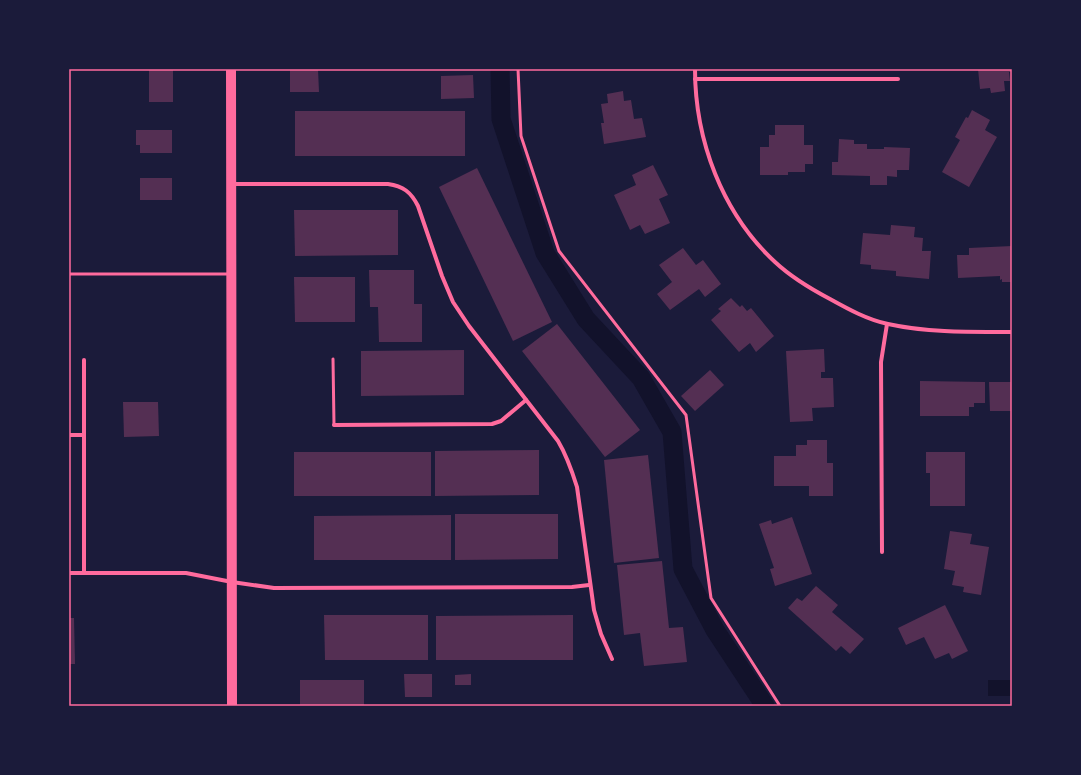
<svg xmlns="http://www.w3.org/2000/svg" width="1081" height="775" font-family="Arial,sans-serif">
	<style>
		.water { fill: #12122b }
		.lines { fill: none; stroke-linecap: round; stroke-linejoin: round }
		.canal { stroke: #12122b; stroke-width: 19 }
		.building { fill: #542f53 }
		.service { stroke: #ff6b9d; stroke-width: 3 }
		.minor { stroke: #ff6b9d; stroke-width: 4 }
		.primary { stroke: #ff6b9d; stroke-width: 10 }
		.neatline { fill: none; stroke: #ff6b9d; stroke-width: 1.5 }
	</style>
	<rect width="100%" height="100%" fill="#1b1b3a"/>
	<rect class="water" x="988" y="680" width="24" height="16"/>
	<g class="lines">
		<polyline class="canal" points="500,69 501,119 545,253 586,319 641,378 672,432 683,569 715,630 765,706"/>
	</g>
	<g class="building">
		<rect x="149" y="69" width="24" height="33"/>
		<polygon points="290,69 318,69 319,92 290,92"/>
		<polygon points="978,69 1012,69 1012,72 1009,72 1010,81 1004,81 1005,91 991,93 990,88 980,89"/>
		<polygon points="473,75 474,98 441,99 441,76"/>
		<polygon points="623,91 624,101 631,100 634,119 642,118 646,137 604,144 601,123 604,123 601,104 608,103 607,94"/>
		<polygon points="972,110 990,120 985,130 997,137 969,187 942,172 960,140 955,137 966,117 968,118"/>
		<rect x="295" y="111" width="170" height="45"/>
		<polygon points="775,125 804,125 804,145 813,145 813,164 805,164 805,172 788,172 788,175 760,175 760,147 769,147 769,135 775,135"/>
		<polygon points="136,130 172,130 172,153 140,153 140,145 136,145"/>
		<polygon points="839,139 854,140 854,144 867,144 867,149 884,149 884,147 910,148 909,170 897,170 897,177 887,176 887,185 870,185 870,176 832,175 832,162 838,162"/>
		<polygon points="653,165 668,195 659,199 670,223 645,234 640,225 630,230 614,195 636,185 632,175"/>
		<polygon points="477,168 552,322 513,341 439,187"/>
		<rect x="140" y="178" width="32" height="22"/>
		<polygon points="294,210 398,210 398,255 295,256"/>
		<polygon points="891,225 915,227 914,237 923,238 922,251 931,251 929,279 896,276 896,271 871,269 871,265 860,264 863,233 890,235"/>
		<polygon points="1012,246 1012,282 1002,282 1002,279 1000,280 1000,276 958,278 957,255 969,255 969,248"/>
		<polygon points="683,248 696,265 703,260 721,284 705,297 699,289 670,310 657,294 672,282 659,265"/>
		<polygon points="369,270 414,270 414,304 422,304 422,342 379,342 378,307 370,307"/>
		<polygon points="294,277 355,277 355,322 295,322"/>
		<polygon points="731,298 740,307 742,305 747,311 751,308 774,336 756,352 750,343 739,352 711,320 721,311 718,309"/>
		<polygon points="557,324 640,430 605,457 522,351"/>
		<polygon points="824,349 825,372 821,372 821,378 833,378 834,407 812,408 813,421 790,422 786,351"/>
		<polygon points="464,350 464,395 361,396 361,351"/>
		<polygon points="710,370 724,385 695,411 681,396"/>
		<polygon points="920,381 985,382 985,403 974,403 974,407 969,407 969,416 920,416"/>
		<polygon points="989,382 1012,382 1012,411 990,411"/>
		<polygon points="123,402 158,402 159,436 124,437"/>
		<polygon points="807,440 827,440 827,463 833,463 833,496 809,496 809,486 774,486 774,456 796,456 796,445 807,445"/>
		<polygon points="539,450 539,495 435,496 435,451"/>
		<rect x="294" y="452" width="137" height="44"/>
		<polygon points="926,452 965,452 965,506 930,506 930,473 926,473"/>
		<polygon points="648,455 659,558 614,563 604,460"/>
		<polygon points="455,514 558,514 558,559 455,560"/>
		<polygon points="451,515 451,560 314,560 314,516"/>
		<polygon points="792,517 812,574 775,586 770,569 774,568 759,524 771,520 772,524"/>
		<polygon points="950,531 972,534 970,544 989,547 981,595 963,592 964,587 952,585 955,571 944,569"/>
		<polygon points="662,561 669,628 683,627 687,662 644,666 640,633 624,635 617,565"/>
		<polygon points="816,586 838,605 832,612 864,639 850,654 841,646 836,651 788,608 797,598 802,601"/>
		<polygon points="945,605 968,651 952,659 949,653 935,659 924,637 906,645 898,628"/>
		<polygon points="324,615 428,615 428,660 325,660"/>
		<polygon points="573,615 573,660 436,660 436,616"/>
		<polygon points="69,618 74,618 75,664 69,664"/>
		<polygon points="404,674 432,674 432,697 405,697"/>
		<polygon points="471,674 471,685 455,685 455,675"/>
		<rect x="300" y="680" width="64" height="26"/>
	</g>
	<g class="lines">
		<g class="service">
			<polyline points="518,69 521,136 559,251 686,415 711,598 780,706"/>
			<polyline points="69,274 230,274"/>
			<polyline points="333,359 334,425"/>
		</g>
		<g class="minor">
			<path d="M695,69C695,140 722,213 775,262C791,277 811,289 830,299C848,309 868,320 888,324C929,333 971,332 1012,332"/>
			<polyline points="695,79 898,79"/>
			<path d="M231,184H388C403,186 411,192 418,206L442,276L453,302L469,326L558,441C567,456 572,471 577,487L594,610L601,634L612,659"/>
			<polyline points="84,360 84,573"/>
			<polyline points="334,425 492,424 501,421 526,400"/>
			<polyline points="69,435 84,435"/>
			<polyline points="882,552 881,362 887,324"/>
			<polyline points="69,573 186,573 232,582 274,588 572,587 589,585"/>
		</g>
		<polyline class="primary" points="231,69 232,706"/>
	</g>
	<rect width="1081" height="775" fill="none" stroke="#1b1b3a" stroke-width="140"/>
	<rect x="70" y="70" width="941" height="635" class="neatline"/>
</svg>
